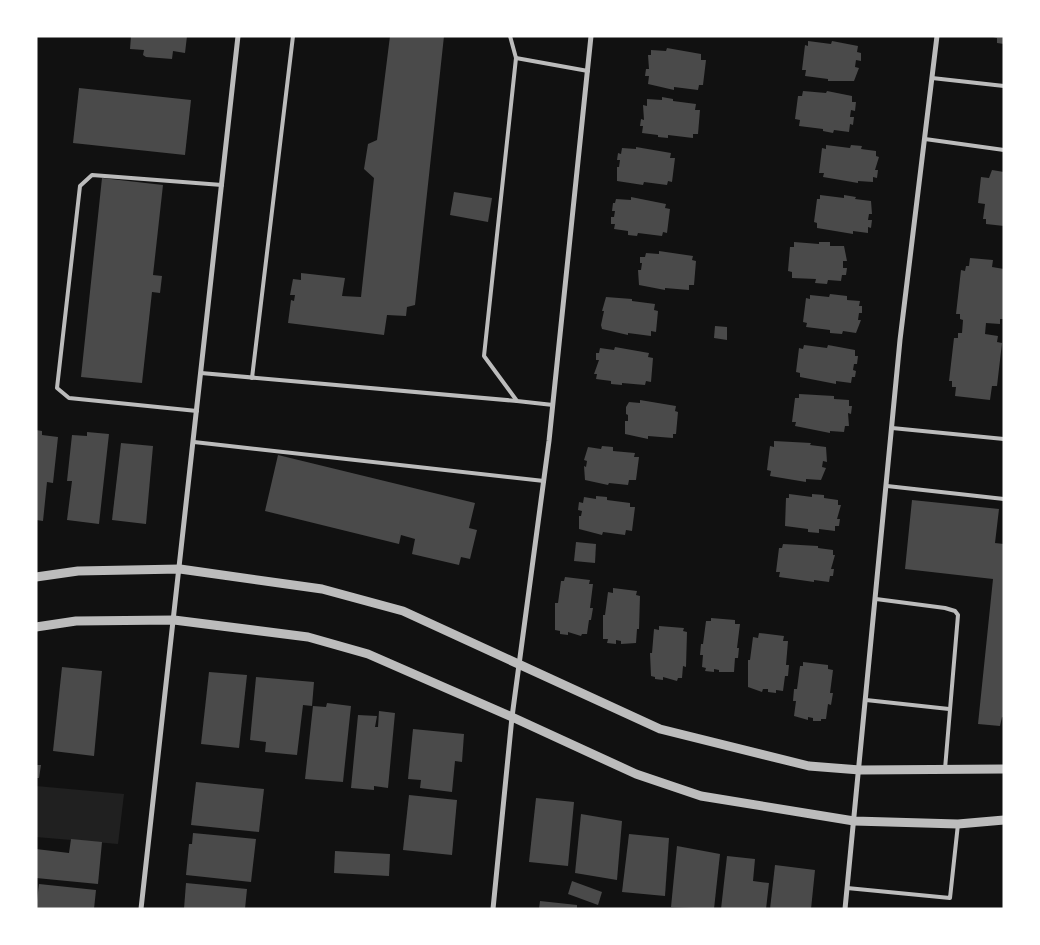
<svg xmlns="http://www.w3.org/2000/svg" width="1040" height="945" font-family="'Times New Roman',serif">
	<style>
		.green { fill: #202020 }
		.building { fill: #4a4a4a }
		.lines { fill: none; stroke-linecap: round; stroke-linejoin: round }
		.service { stroke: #bcbcbc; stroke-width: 4 }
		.minor { stroke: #bcbcbc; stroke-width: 5 }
		.tertiary { stroke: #bcbcbc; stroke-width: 9 }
	</style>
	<rect width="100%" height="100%" fill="#111"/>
	<polygon class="green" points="36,786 124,794 118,844 36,837"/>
	<g class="building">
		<polygon points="131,36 187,36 185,53 173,51 172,59 146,57 143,55 144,50 130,49"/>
		<polygon points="390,36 444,36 415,305 407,307 406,316 387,315 384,335 288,323 291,300 294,301 295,295 290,295 293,279 301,280 301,273 345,278 342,296 361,297 374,178 364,169 368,144 377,140"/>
		<polygon points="989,36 1004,36 1004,44 997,43 997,38"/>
		<polygon points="808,41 831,44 832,41 858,46 857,52 861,53 861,61 856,60 855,67 859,68 854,81 828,81 828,79 805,76 806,70 802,70 805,45 808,46"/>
		<polygon points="667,48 701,54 701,60 706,60 703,85 699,85 698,90 674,87 674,90 648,84 649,76 645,76 646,69 649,69 648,55 651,55 651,50 666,51"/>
		<polygon points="79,88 191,100 185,155 73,143"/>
		<polygon points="803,91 826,93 827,91 852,96 852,102 856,102 855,111 851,110 850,117 854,117 853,125 850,124 849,132 834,130 833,133 823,131 823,129 799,126 800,120 795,119 798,96 802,96"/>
		<polygon points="662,97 673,99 673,101 696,104 695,110 700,110 698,134 693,134 693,138 668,135 668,138 658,137 658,135 642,133 643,126 640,126 641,119 644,120 643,105 647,106 647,99 662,100"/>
		<polygon points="826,145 850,148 851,145 862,146 861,149 876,151 876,156 879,157 875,170 878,170 877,178 873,177 873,182 858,181 858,183 823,177 824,173 819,173 822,148 826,149"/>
		<polygon points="636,147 671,153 670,158 675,158 672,182 668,181 667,185 644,182 643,185 617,181 617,167 619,167 620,160 617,160 618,153 621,154 622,148 636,149"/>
		<polygon points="992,170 1004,172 1004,226 986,224 986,219 983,219 985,204 978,203 981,177 989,178"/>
		<polygon points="102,178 163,185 153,275 162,276 160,293 152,292 142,383 81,377"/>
		<polygon points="454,192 492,198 488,222 450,215"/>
		<polygon points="820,195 844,198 844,195 856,197 855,199 871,201 872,214 869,214 868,220 872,220 871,228 868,227 868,233 853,231 853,234 817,228 817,223 814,222 817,199 820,199"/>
		<polygon points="631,197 666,204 665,208 670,209 667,233 663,232 662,236 638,233 637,236 628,235 628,231 614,229 615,224 611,224 611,217 614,217 615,211 612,211 613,203 615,203 616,199 631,200"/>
		<polygon points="794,242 819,244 819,242 830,242 830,246 844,246 847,261 843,261 843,268 847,268 846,275 842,275 841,281 828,280 827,284 815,283 816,279 792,278 792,272 788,271 790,247 794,247"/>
		<polygon points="659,251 693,256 692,260 696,261 694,285 689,285 689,290 665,288 665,290 639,285 638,270 641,270 642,263 640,263 640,257 645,257 646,253 659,254"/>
		<polygon points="970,258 993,260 992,267 1004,269 1004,319 1000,319 1000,324 986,323 985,334 998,336 997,342 1002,343 997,386 992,386 990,400 955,396 956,387 952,387 952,381 949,381 954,338 958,338 958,333 962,333 963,320 960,319 960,314 956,314 961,270 965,271 966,266 969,266"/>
		<polygon points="830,294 847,296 847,300 860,301 859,306 862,306 862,313 859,313 858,320 861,320 856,333 843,331 842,334 830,333 830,330 806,327 807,323 803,322 806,298 810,299 810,295 829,297"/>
		<polygon points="606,297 632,299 632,301 655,304 654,310 658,311 656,332 651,331 651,336 628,333 628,335 602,329 601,325 604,311 602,311"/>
		<polygon points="715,326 727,327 727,340 714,338"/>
		<polygon points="804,345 827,348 828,345 855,350 855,356 858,356 857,364 854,364 853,370 856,371 855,377 852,377 851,383 836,381 836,384 800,377 800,373 796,372 799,348 803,349"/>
		<polygon points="615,347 649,353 648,357 653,358 651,382 646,381 645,385 622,383 622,385 611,384 611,381 596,379 597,374 594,374 599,360 596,360 596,353 599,353 600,348 614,350"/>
		<polygon points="799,394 834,396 834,399 849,400 849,406 852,406 851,414 848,413 849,426 845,426 844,432 830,431 830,433 795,426 796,422 792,422 795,398 799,398"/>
		<polygon points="640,400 676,406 675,411 678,412 676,434 673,434 673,438 648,436 648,439 625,434 625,421 628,421 628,415 626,414 626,407 629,402 640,403"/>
		<polygon points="36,430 42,431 42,435 58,437 53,483 47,482 43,521 36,520"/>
		<polygon points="87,432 109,434 99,524 67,520 72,481 67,481 72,435 87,436"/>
		<polygon points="774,441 811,443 810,445 826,447 827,462 823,461 822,467 826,468 821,480 806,479 806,482 770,476 771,471 767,470 770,446 774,447"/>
		<polygon points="121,443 153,446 146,524 112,520"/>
		<polygon points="602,446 613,447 613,451 635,453 634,457 639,457 636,480 629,480 628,485 609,483 608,485 585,480 584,466 586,467 587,461 584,460 588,447 601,449"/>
		<polygon points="278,455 475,503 469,528 477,530 470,559 461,557 459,565 412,554 415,539 401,535 399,544 265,511"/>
		<polygon points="789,494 812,497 812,494 824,495 824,498 838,500 838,505 841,505 837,519 840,519 839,526 835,526 835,531 819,529 819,533 808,532 808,529 785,526 786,498 789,498"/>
		<polygon points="596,496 607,497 607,500 630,503 630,507 635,507 632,531 626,530 625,535 603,532 602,535 579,529 579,516 581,516 582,511 578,510 579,502 583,503 584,497 596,499"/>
		<polygon points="912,500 999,509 995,543 1004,544 1004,718 1002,717 1000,726 978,724 993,579 905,569"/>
		<polygon points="576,542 596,544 595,563 574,561"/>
		<polygon points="783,544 818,546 818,548 833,550 833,555 835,555 831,569 834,569 833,576 830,576 829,582 814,580 814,582 779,577 780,572 776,572 779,548 782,548"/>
		<polygon points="565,577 590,580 589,584 593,584 590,608 593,608 591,620 589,620 587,634 582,634 581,636 568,632 568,635 560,634 560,631 555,630 555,603 558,603 561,581 564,581"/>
		<polygon points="613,588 637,591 636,595 640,596 639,629 637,629 636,643 621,644 621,641 616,640 616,644 607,643 608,639 603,639 603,615 605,615 608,592 613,593"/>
		<polygon points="711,618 735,620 735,624 740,624 737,648 739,648 738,658 735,658 734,672 719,672 719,670 714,669 714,672 705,671 706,668 702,667 703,655 700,655 701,644 703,644 706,621 711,621"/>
		<polygon points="659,626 684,628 683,631 687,632 686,667 683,666 682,678 678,678 677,681 663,677 663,680 655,679 655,677 651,676 650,653 652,653 654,629 659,630"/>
		<polygon points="759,633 784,636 783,641 788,641 786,665 789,665 788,676 785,676 783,691 776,690 776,693 768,692 768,689 763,689 762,692 748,687 748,660 750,660 753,637 758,638"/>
		<polygon points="803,662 828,665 828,669 833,670 830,693 833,693 831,705 828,704 826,719 821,719 821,721 813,721 813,718 808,717 808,720 794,716 796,701 793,701 794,689 797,689 800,666 803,666"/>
		<polygon points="62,667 102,671 94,756 53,751"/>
		<polygon points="209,672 247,675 239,748 201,744"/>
		<polygon points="256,677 314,682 312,706 303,705 297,755 265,752 266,742 250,740"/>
		<polygon points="327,703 351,706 343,782 305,779 313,706 326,707"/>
		<polygon points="379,711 395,713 388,788 374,786 374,790 351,788 358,715 377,716 375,727 378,727"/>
		<polygon points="413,729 464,734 462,762 455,761 452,792 420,788 421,780 408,779"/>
		<polygon points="36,765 41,765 39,778 36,778"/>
		<polygon points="196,782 264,789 259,832 191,825"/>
		<polygon points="409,795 457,800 452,855 403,850"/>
		<polygon points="536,798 574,802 568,866 529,862"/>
		<polygon points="581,814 622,821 617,880 575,873"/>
		<polygon points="193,833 256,839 251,882 186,875 189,844 192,844"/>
		<polygon points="629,834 669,838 665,896 622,892"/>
		<polygon points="71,839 102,842 98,884 36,878 36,849 69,853"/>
		<polygon points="677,846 720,854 714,909 671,907"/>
		<polygon points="335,851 390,854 389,876 334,873"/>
		<polygon points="727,856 755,859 753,881 769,883 766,909 721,909"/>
		<polygon points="775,865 815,870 811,909 770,909"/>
		<polygon points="572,881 602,892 598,905 568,894"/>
		<polygon points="186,883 247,889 245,909 184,909"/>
		<polygon points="39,884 96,890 94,909 36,909"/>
		<polygon points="540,901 577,905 577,909 539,909"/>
	</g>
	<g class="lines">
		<g class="service">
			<polyline points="510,36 516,58 484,356 517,401 553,405"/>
			<polyline points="516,58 588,71"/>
			<polyline points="932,78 1004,86"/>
			<polyline points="925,139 1004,150"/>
			<polyline points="201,373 517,401"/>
			<polyline points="252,378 293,36"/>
			<polyline points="197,411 69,398 57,388 80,186 92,175 222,185"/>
			<polyline points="892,428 1004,439"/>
			<polyline points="194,442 544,481"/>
			<polyline points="887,486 1004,499"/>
			<polyline points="876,599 945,608 955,611 958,615 945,769"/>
			<polyline points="866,700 949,709"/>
			<polyline points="847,888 950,898 958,824"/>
		</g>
		<g class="minor">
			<polyline points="141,909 238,36"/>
			<polyline points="493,909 512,717 549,441 591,36"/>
			<polyline points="845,909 900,340 937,36"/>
		</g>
		<g class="tertiary">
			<polyline points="36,577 78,571 180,569 322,589 403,611 660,729 809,766 860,770 1004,769"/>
			<polyline points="36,627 76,621 174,620 308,637 368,654 512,717 636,774 701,796 854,821 958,824 1004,820"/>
		</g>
	</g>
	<rect width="1040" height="945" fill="none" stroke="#ffffff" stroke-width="75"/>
</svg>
